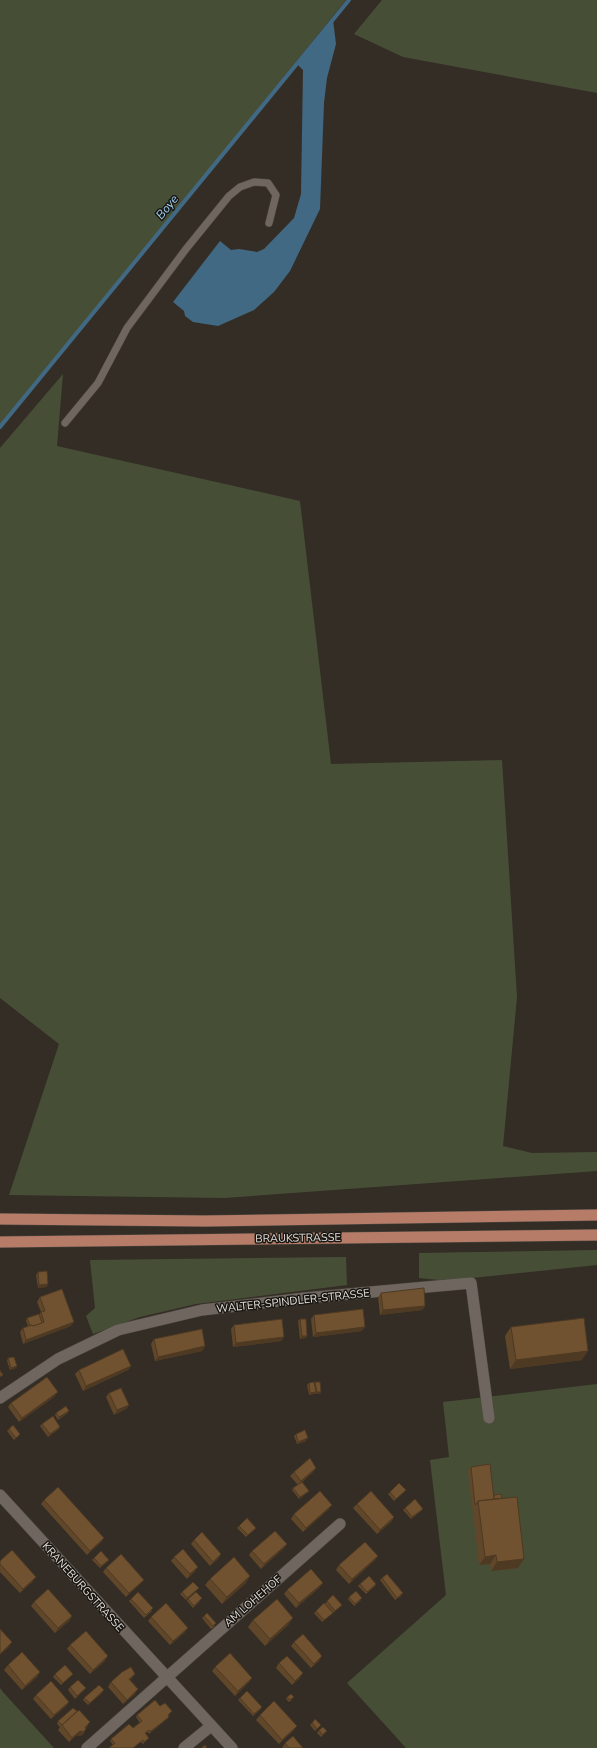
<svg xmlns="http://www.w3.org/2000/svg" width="597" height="1748" font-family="'Nunito Sans',sans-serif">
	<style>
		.green { fill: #464f36 }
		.water { fill: #416984 }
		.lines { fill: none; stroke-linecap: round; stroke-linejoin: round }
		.stream { stroke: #416984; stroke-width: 4 }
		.service-casing { stroke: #4f4944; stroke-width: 8 }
		.minor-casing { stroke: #4f4944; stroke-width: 12 }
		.tertiary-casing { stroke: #4f4944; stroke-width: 12 }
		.primary-casing { stroke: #4f4944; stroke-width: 12 }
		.service { stroke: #6f675f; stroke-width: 7 }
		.minor { stroke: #6f675f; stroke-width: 11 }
		.tertiary { stroke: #6f675f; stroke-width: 11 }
		.primary { stroke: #b67c67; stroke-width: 11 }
		.wall { fill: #60472a }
		.shaded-wall { fill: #4e3922 }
		.building { fill: #705231; stroke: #4e3922 }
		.labels { text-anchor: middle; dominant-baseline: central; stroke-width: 3; stroke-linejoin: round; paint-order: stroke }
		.street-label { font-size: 11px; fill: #e3deda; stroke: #191612 }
		.water-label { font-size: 12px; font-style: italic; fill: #a0d3f8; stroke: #191612 }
	</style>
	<rect width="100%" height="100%" fill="#342d26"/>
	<g class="green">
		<polygon points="0,0 346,0 0,427"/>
		<polygon points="382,0 597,0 597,93 403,57 354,34"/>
		<polygon points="63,374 57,446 300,501 331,764 502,760 517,997 503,1146 532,1153 597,1152 597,1171 224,1198 9,1195 59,1044 0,998 0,448"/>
		<polygon points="597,1250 597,1265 463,1279 439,1280 419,1278 419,1253"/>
		<polygon points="346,1257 347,1285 196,1304 140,1317 93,1334 86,1316 95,1308 90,1260"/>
		<polygon points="597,1384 597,1748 406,1748 347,1683 446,1595 430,1460 449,1457 443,1402"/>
		<polygon points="0,1688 3,1692 54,1748 0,1748"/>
	</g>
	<polygon class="water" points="333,20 336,44 327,78 324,103 320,209 290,271 274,292 254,310 218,326 193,322 185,316 184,311 173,302 220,241 231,250 239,249 257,252 264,249 294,218 301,194 303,70 297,64"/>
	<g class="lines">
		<polyline class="stream" points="0,427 349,0"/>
		<g class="service-casing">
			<polyline id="service" points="65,423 98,383 127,328 186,249 229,196 240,187 254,182 268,183 276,195 269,223"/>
		</g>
		<g class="minor-casing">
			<g id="minor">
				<polyline points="0,1398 58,1359 118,1330 202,1310 305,1298 471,1283 489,1418"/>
				<polyline points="87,1748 340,1524"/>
				<polyline points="184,1748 211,1726"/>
			</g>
		</g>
		<g class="tertiary-casing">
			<polyline id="tertiary" points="0,1495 232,1748"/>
		</g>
		<g class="primary-casing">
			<g id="primary">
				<polyline points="0,1219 205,1221 597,1215"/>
				<polyline points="0,1242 597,1235"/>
			</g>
		</g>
		<use href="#service" class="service"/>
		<use href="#minor" class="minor"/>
		<use href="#tertiary" class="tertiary"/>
		<use href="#primary" class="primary"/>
	</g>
	<g class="wall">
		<polygon points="38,1272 47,1287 38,1288 36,1275"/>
		<polygon points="381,1293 425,1306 422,1310 380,1315 378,1297"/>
		<polygon points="40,1297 71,1326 23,1344 20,1332 23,1328 28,1326 26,1321 27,1318 39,1315 41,1312 37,1302"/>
		<polygon points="314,1315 362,1331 313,1337 311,1319"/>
		<polygon points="300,1319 307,1336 306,1338 300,1339 298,1321"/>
		<polygon points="234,1325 284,1337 281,1341 233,1347 231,1329"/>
		<polygon points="511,1327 582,1360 510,1369 505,1336"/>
		<polygon points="154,1339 205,1346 202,1351 155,1361 151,1344"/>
		<polygon points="8,1358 17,1366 16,1368 10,1370 7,1361"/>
		<polygon points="131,1366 128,1370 83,1391 75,1374 79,1370"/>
		<polygon points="315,1382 321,1392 320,1394 315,1394 315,1393 314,1394 309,1395 307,1385 309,1383 314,1384"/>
		<polygon points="109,1393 129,1405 126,1409 114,1415 106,1397"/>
		<polygon points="54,1397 19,1422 8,1407 11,1403"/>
		<polygon points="56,1413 68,1413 58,1420 55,1415"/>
		<polygon points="42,1424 59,1429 48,1437 40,1426"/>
		<polygon points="9,1429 20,1434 19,1436 14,1440 7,1431"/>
		<polygon points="296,1434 306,1441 297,1444 294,1436"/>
		<polygon points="471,1467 494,1495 502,1498 524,1559 518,1568 491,1571 490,1564 479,1565 468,1471"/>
		<polygon points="316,1468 312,1473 302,1482 309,1491 307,1493 299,1499 292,1490 293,1488 298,1485 290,1476 294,1472"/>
		<polygon points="406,1490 404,1492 394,1501 388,1494 390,1492"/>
		<polygon points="44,1500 104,1538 101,1542 87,1555 41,1504"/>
		<polygon points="357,1504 394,1517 391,1522 377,1534 353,1508"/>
		<polygon points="405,1508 421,1511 411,1519 403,1510"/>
		<polygon points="329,1509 303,1532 291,1519 294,1514"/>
		<polygon points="239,1526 256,1528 246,1537 237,1528"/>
		<polygon points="194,1540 221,1554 218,1559 210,1566 191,1544"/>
		<polygon points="287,1544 283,1549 261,1569 249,1555 252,1551"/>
		<polygon points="174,1557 195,1571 187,1579 171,1561"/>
		<polygon points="94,1558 107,1562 100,1568 92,1560"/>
		<polygon points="375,1560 349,1584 336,1570 339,1565"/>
		<polygon points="0,1561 33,1581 20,1593 0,1572"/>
		<polygon points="106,1568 140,1584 126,1597 103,1572"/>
		<polygon points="382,1578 401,1596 395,1600 380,1580"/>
		<polygon points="210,1579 246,1583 222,1604 205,1585"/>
		<polygon points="360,1584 376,1584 375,1586 366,1594 358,1586"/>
		<polygon points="320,1587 296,1608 284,1594 287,1590"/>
		<polygon points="197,1590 186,1600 180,1594 182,1592"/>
		<polygon points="349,1597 361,1600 354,1606 348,1599"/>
		<polygon points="131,1599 152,1611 144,1618 129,1601"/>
		<polygon points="188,1599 200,1601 193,1608 187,1601"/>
		<polygon points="327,1601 342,1605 333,1613 325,1604"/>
		<polygon points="34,1602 72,1616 69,1621 55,1633 31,1606"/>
		<polygon points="316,1611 331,1615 322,1622 314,1613"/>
		<polygon points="204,1616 215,1626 211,1629 202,1618"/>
		<polygon points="151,1617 185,1632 170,1645 148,1621"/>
		<polygon points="253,1620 289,1624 265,1646 248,1627"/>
		<polygon points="294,1642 319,1661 311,1668 291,1646"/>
		<polygon points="70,1645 105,1661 90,1674 67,1649"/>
		<polygon points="279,1663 300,1678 292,1685 276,1668"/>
		<polygon points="8,1665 40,1672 37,1677 22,1690 4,1670"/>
		<polygon points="215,1667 252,1678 249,1682 235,1696 212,1671"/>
		<polygon points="55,1674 73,1674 71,1676 61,1685 53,1677"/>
		<polygon points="135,1674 130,1680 135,1694 123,1704 108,1687 111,1682"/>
		<polygon points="70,1687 86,1688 75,1699 68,1690"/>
		<polygon points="102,1693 88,1705 83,1700 84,1698"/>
		<polygon points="36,1695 69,1702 66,1706 51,1719 33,1699"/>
		<polygon points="287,1697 292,1700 289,1702 286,1699"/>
		<polygon points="240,1698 261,1709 253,1716 238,1700"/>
		<polygon points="160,1706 170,1714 168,1716 167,1719 149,1734 148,1732 145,1734 149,1738 143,1744 141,1742 113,1745 110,1741 111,1739 133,1728 140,1723 136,1717 137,1715"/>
		<polygon points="77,1711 90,1722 86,1728 86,1729 83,1734 80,1736 77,1735 69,1742 58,1730 60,1727 57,1724 58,1721"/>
		<polygon points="260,1715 294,1730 279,1744 256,1720"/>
		<polygon points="312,1723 321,1725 315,1731 310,1725"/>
		<polygon points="319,1730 325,1733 321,1737 317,1733"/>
		<polygon points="285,1743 303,1748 282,1748"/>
	</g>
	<g class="shaded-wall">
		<polygon points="48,1284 47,1287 38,1288 39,1285"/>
		<polygon points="425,1306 422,1310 380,1315 383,1310"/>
		<polygon points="74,1322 71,1326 23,1344 26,1340"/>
		<polygon points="365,1327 362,1331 313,1337 316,1333"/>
		<polygon points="302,1336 307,1336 306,1338 300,1339"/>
		<polygon points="284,1337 281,1341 233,1347 236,1343"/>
		<polygon points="205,1346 202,1351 155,1361 158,1357"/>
		<polygon points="588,1351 582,1360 510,1369 516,1360"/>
		<polygon points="17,1366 16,1368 10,1370 11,1368"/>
		<polygon points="131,1366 128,1370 83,1391 86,1386"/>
		<polygon points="58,1392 54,1397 19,1422 22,1418"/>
		<polygon points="316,1392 314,1394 309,1395 310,1393"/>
		<polygon points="317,1392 321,1392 320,1394 315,1394"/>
		<polygon points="129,1405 126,1409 114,1415 117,1410"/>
		<polygon points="69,1411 68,1413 58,1420 59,1417"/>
		<polygon points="60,1427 59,1429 48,1437 50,1434"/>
		<polygon points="308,1438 306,1441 297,1444 298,1442"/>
		<polygon points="316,1468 312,1473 298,1485 301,1481"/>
		<polygon points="309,1491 307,1493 299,1499 300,1497"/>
		<polygon points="332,1505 329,1509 303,1532 306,1528"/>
		<polygon points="423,1509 421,1511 411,1519 412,1517"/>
		<polygon points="394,1517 391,1522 377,1534 380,1530"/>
		<polygon points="104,1538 101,1542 87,1555 90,1551"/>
		<polygon points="287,1544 283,1549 261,1569 264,1564"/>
		<polygon points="221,1554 218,1559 210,1566 213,1562"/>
		<polygon points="496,1555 490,1564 479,1565 485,1557"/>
		<polygon points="378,1556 375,1560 349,1584 352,1579"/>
		<polygon points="524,1559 518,1568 491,1571 497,1562"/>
		<polygon points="198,1567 195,1571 187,1579 190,1574"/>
		<polygon points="250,1576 246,1583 222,1604 227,1597"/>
		<polygon points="36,1577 33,1581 20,1593 23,1589"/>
		<polygon points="144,1580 140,1584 126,1597 129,1593"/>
		<polygon points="323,1583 320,1587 296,1608 299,1603"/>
		<polygon points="72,1616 69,1621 55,1633 58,1628"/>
		<polygon points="293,1618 289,1624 265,1646 270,1639"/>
		<polygon points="188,1628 185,1632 170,1645 173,1641"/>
		<polygon points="12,1642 9,1647 0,1655 0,1654"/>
		<polygon points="108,1656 105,1661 90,1674 93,1670"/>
		<polygon points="322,1656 319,1661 311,1668 314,1664"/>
		<polygon points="40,1672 37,1677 22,1690 25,1686"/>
		<polygon points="303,1673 300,1678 292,1685 295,1681"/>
		<polygon points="252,1678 249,1682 235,1696 238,1691"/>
		<polygon points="138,1689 135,1694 123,1704"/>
		<polygon points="104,1690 102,1693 88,1705 90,1703"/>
		<polygon points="69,1702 66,1706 51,1719 54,1715"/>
		<polygon points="169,1717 167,1719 149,1734 151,1731"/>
		<polygon points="297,1726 294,1730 279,1744 282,1740"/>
		<polygon points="86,1729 80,1736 77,1735 69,1742 72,1738 80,1731"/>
	</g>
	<g class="building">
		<polygon points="47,1271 48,1284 39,1285 38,1272"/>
		<polygon points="424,1288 425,1306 383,1310 381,1293"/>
		<polygon points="62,1289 74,1322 26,1340 23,1328 32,1325 33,1326 44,1322 41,1312 45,1311 40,1297"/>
		<polygon points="363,1309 365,1327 316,1333 314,1315"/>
		<polygon points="39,1314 42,1323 33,1326 32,1325 30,1325 27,1318"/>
		<polygon points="584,1318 588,1351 516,1360 511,1327"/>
		<polygon points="282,1319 284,1337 236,1343 234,1325"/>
		<polygon points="300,1319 306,1319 307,1336 302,1336"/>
		<polygon points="202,1329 205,1346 158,1357 154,1339"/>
		<polygon points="123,1349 131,1366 86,1386 79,1370"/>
		<polygon points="14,1357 17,1366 11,1368 8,1358"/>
		<polygon points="0,1370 3,1375 0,1377"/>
		<polygon points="47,1377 58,1392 22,1418 11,1403"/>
		<polygon points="314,1382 316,1392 310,1393 309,1383"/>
		<polygon points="315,1382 320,1382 321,1392 317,1392"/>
		<polygon points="121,1388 129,1405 117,1410 109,1393"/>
		<polygon points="66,1406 69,1411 59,1417 56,1413"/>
		<polygon points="53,1416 60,1427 50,1434 42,1424"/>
		<polygon points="13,1425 20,1434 16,1438 9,1429"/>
		<polygon points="305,1430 308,1438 298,1442 296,1434"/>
		<polygon points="310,1458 316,1468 301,1481 294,1472"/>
		<polygon points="490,1464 494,1499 478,1501 475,1505 471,1467"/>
		<polygon points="302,1482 309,1491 300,1497 293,1488"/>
		<polygon points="399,1483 406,1490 396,1499 390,1492"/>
		<polygon points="58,1487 104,1538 90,1551 44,1500"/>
		<polygon points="320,1491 332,1505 306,1528 294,1514"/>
		<polygon points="371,1491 394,1517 380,1530 357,1504"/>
		<polygon points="501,1494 502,1498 494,1499 494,1495"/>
		<polygon points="517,1497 524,1559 497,1562 496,1555 485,1557 478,1501"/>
		<polygon points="415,1499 423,1509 412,1517 405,1508"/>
		<polygon points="247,1518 256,1528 248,1535 239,1526"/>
		<polygon points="275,1531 287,1544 264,1564 252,1551"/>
		<polygon points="202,1532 221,1554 213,1562 194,1540"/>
		<polygon points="365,1542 378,1556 352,1579 339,1565"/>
		<polygon points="183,1549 198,1567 190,1574 174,1557"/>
		<polygon points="12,1550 36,1577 23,1589 0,1564 0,1561"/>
		<polygon points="101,1551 109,1560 101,1566 94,1558"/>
		<polygon points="121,1554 144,1580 129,1593 106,1568"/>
		<polygon points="234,1557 250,1576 227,1597 210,1579"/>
		<polygon points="311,1569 323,1583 299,1603 287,1590"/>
		<polygon points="387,1574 403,1593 397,1598 382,1578"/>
		<polygon points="369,1576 376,1584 367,1592 360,1584"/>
		<polygon points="193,1582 199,1588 187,1598 182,1592"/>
		<polygon points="48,1589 72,1616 58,1628 34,1602"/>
		<polygon points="356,1591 362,1598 355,1604 349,1597"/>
		<polygon points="138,1592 153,1608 146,1615 131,1599"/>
		<polygon points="196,1592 202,1598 194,1606 188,1599"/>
		<polygon points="333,1595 342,1605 335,1611 327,1601"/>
		<polygon points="277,1599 293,1618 270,1639 253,1620"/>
		<polygon points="166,1603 188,1628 173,1641 151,1617"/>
		<polygon points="324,1603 333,1613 324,1620 316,1611"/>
		<polygon points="207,1613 216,1623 213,1626 204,1616"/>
		<polygon points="0,1629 12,1642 0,1654"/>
		<polygon points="86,1631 108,1656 93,1670 70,1645"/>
		<polygon points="303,1634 322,1656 314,1664 294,1642"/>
		<polygon points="22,1652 40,1672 25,1686 8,1665"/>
		<polygon points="230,1653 252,1678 238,1691 215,1667"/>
		<polygon points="287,1656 303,1673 295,1681 279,1663"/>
		<polygon points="65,1665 73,1674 63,1683 55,1674"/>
		<polygon points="131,1667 135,1674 129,1679 138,1689 127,1700 111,1682 122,1672"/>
		<polygon points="78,1680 86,1688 77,1696 70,1687"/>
		<polygon points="51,1681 69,1702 54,1715 36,1695"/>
		<polygon points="99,1685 104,1690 90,1703 84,1698"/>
		<polygon points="247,1691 262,1707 254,1714 240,1698"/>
		<polygon points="291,1694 294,1697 290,1700 287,1697"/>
		<polygon points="155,1700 160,1706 165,1703 172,1711 168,1715 169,1717 151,1731 149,1730 145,1733 149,1738 144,1742 143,1740 133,1748 109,1748 115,1743 111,1739 129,1724 133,1728 142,1721 137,1715"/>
		<polygon points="274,1701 297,1726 282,1740 260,1715"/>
		<polygon points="73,1708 77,1711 62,1725 58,1721"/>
		<polygon points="79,1710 90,1722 85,1727 86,1729 83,1732 80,1731 72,1738 62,1725"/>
		<polygon points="315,1719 321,1725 317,1729 312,1723"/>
		<polygon points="323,1727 327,1731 322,1735 319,1730"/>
		<polygon points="293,1736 303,1748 289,1748 285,1743"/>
		<polygon points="205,1745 207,1748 201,1748"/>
	</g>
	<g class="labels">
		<g class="street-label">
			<text transform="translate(298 1238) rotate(-1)">BRAUKSTRASSE</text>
			<text transform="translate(293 1301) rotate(-6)">WALTER-SPINDLER-STRASSE</text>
			<text transform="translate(83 1587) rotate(48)">KRANEBURGSTRASSE</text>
			<text transform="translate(253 1601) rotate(-41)">AM LOHEHOF</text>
		</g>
		<g class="water-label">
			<text transform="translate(167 207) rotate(-51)">Boye</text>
		</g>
	</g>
</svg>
